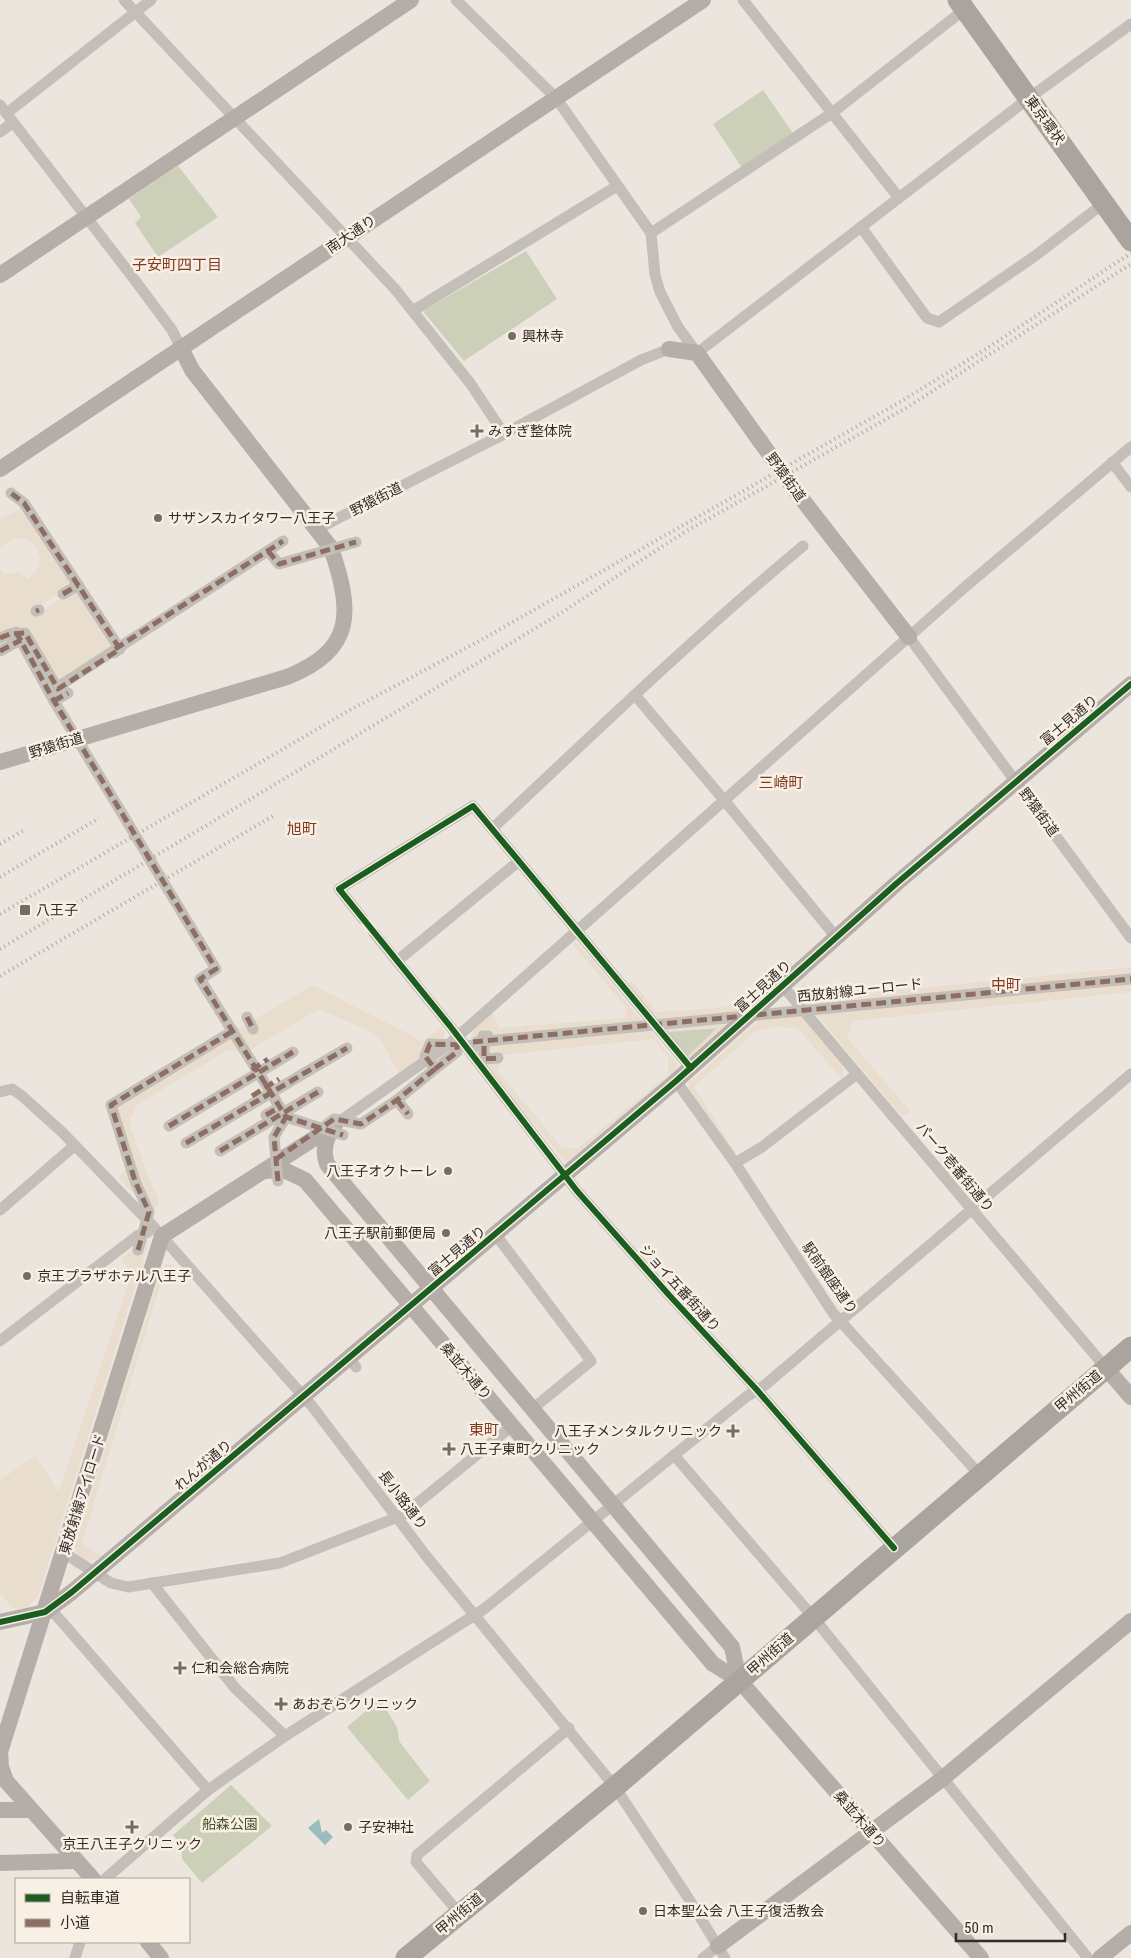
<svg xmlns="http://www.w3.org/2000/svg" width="1131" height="1958" font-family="'Roboto Condensed','Noto Sans JP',sans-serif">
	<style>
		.green { fill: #ccd0b9 }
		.plaza { fill: #e9ddce; fill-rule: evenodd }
		.water { fill: #9bbcbc }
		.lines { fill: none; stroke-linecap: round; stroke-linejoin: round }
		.street { stroke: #c4beb8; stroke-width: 11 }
		.secondary { stroke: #b5aea8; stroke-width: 16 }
		.highway { stroke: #aaa49e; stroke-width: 21 }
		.rail { stroke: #aca6a2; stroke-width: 4; stroke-dasharray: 1 4; stroke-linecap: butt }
		.street-bridge { stroke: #c4beb8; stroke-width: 11 }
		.secondary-bridge { stroke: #b5aea8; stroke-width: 16 }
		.quiet { stroke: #8d6e63; stroke-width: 5; stroke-dasharray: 10 5; stroke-linecap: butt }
		.cycleway-casing { stroke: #f8f0e5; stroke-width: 9 }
		.cycleway { stroke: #1b5e20; stroke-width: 6 }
		.poi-dot { fill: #746c67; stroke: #f8f0e5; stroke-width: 2 }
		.labels { text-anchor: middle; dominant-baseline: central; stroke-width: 5; stroke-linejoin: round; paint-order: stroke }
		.street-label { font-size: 14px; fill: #342b27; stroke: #f8f0e5 }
		.poi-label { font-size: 14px; fill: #342b27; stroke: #f8f0e5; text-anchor: start }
		.park-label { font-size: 14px; fill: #43522b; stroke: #f8f0e5 }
		.neighbourhood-label { font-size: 15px; fill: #813a22; stroke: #f8f0e5 }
	</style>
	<rect width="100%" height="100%" fill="#ebe5de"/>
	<g class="green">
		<polygon points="763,90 795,136 744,171 713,124"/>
		<polygon points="178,166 218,217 158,257 135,223 141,217 129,199"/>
		<polygon points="526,251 557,299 464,361 423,311"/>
		<polygon points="718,1028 688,1056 666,1032"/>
		<polygon points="380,1699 397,1727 399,1741 430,1781 408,1800 347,1727"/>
		<polygon points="231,1785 272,1826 202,1883 182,1859 182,1846 173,1835"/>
	</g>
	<g class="plaza">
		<path d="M29,503L85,585L77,591L113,645L58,681L26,626L0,643V569L4,574L18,572L28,579L37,570L40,559L36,546L25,538L11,539L0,549V518L12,514ZM56,595L60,599L36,616L30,612Z"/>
		<path d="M576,942L579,944L678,1065L677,1070L568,1161L563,1159L472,1049L469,1041L475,1027L492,1011L499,1028L624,1018L627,1008L572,944ZM653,1039L668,1057V1075L577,1149L561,1147L498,1071L504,1055Z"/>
		<polygon points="788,960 793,964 694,1056 688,1056 717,1028 667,1031 627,985 632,981 657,1012 719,1008 741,1001"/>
		<polygon points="1131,967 1131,992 852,1021 847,1038 911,1112 904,1115 901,1114 887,1099 798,992 804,981 812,999"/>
		<polygon points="313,985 422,1041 441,1027 445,1032 444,1038 402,1072 398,1071 381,1041 371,1032 319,1009 250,1050 226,1051 137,1105 129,1122 142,1160 158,1199 158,1205 152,1211 148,1209 118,1177 126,1171 107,1106"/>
		<polygon points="782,1005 793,1007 798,1011 841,1063 844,1073 841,1078 797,1028 774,1027 756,1031 694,1087 736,1153 733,1152 688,1088 690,1086 688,1084 771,1010"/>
		<polygon points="146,1239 149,1242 39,1593 29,1606 14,1609 0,1593 0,1480 35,1456 59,1492 131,1276 122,1258"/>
		<polygon points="167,1264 177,1267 161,1282 82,1543 99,1555 104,1556 87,1562 78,1557 75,1546 161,1270"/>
	</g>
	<polygon class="water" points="319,1819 322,1833 326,1830 333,1837 325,1845 308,1828"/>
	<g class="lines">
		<g class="street">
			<polyline points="124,0 395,289 470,383 504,434"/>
			<polyline points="456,0 556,98 651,233 655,275 660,292 678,327 697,353 1029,98 1131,24"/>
			<polyline points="743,0 899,198"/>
			<polyline points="0,105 134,279 172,330 181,348"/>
			<polyline points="7,113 151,0"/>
			<polyline points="0,132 12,123"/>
			<polyline points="861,227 927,318 939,322 1035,256 1104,203"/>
			<polyline points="651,233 832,113 965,9"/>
			<polyline points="414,310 617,186"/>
			<polyline points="1112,462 1131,487"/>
			<polyline points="11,493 24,503 120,649 114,653"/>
			<polyline points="317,529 504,434 641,360 669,349"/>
			<polyline points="63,594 78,585"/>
			<polyline points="36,611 39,610"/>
			<polyline points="909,637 1131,938"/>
			<polyline points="0,638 10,634 25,633 58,689 63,686"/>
			<polyline points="121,646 283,541"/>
			<polyline points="0,651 21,640"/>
			<polyline points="635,695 724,800 836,937"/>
			<polyline points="54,701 68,693"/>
			<path d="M492,829C594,733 696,635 803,546"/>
			<polyline points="363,919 339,889 473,806 691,1068"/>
			<polyline points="374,933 450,1026 577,1191 669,1295 757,1390 894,1548"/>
			<polyline points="397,961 519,861"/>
			<polyline points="782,985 1106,1368"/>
			<polyline points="247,1017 253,1029"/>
			<polyline points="477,1042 1131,979"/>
			<polyline points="484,1046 484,1059 498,1058"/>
			<polyline points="435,1069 457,1052 457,1045"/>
			<polyline points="676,1081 735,1163 833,1313 980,1475"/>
			<polyline points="0,1092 12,1089 21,1095 62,1132 150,1223 312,1406 427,1557 615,1787 687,1896 725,1958"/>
			<polyline points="397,1100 408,1114"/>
			<polyline points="266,1115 280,1107"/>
			<polyline points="336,1124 448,1045 965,587 1131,447"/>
			<polyline points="169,1126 293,1052"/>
			<polyline points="186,1143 347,1048"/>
			<polyline points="220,1151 318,1092"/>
			<polyline points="735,1163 762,1147 857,1074"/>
			<polyline points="0,1210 74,1146"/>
			<polyline points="496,1235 591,1361 531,1410"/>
			<polyline points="0,1341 137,1236 148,1232"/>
			<polyline points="350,1359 356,1367"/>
			<polyline points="674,1455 813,1617 1088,1958"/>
			<polyline points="64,1553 111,1583 128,1587 280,1563 403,1515 512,1426"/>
			<polyline points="152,1583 235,1688 285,1736"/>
			<polyline points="45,1612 55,1614 208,1790"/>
			<polyline points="105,1879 208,1790 285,1736 484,1609 746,1397 765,1385 1131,1074"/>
			<polyline points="459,1913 416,1862 417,1855 569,1728"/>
			<polyline points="75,1958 80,1942"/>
			<polyline points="703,1958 718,1946"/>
		</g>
		<g class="secondary">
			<polyline points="0,275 411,0"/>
			<polyline points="669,349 697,353 760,441"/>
			<polyline points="0,469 703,0"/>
			<polyline points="798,494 909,637"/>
			<path d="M0,762L287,677C356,650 352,610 331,548L192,370L181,348"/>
			<path d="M334,1126C326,1137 322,1150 327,1164L732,1647L739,1680"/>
			<polyline points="264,1171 284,1170 305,1180 713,1664 739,1680 981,1958"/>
			<polyline points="1106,1368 1131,1397"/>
			<polyline points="0,1622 45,1612 72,1592 676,1081 897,883 1131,684"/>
			<polyline points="0,1751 1,1767 6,1781 93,1879"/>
			<polyline points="0,1752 162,1236 335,1125"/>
			<polyline points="0,1810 30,1810"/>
			<polyline points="0,1863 76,1861"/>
			<polyline points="148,1942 161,1958"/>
			<polyline points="718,1946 942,1779 1131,1621"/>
			<polyline points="1100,1958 1131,1933"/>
		</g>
		<g class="highway">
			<polyline points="958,0 1131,241"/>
			<polyline points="406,1958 615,1787 1131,1347"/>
		</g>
		<g class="rail">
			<polyline points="0,844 26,829"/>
			<polyline points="0,877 99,818"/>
			<polyline points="0,914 350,710 481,640 900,402 986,349 1131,253"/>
			<polyline points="0,949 561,613 683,533 906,408 1131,264"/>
			<polyline points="0,976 273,816"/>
		</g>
		<g class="street-bridge">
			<polyline points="268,551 279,564 356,542"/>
			<polyline points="16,632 54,701 216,969 200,979 286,1117 343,1135"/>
			<polyline points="50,692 121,646"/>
			<polyline points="324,1127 334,1119 361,1124 397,1100 435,1069 425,1056 430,1044 484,1046 483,1036 488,1036"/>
			<polyline points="278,1181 274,1137 286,1117"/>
			<polyline points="138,1250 149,1212 135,1181 111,1105 233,1031"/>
		</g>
		<polyline class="secondary-bridge" points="760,441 798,494"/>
		<g class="quiet">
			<polyline points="268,551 279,564 356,542"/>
			<polyline points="63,594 78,585"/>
			<polyline points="36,611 39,610"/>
			<polyline points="16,632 54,701 216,969 200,979 286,1117 343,1135"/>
			<polyline points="0,638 10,634 25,633 58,689 120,649 24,503 11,493"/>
			<polyline points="115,649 283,541"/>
			<polyline points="0,651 21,640"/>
			<polyline points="54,701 68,693"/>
			<polyline points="247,1017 253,1029"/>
			<polyline points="473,1042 1131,979"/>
			<polyline points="484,1046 484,1059 498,1058"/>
			<polyline points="435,1069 457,1052 457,1045"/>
			<polyline points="252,1070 268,1059"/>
			<polyline points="252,1096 279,1079"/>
			<polyline points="397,1100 408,1114"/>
			<polyline points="266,1115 280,1107"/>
			<polyline points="169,1126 293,1052"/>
			<polyline points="186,1143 347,1048"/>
			<polyline points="220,1151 318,1092"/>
			<polyline points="276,1159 334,1119 361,1124 397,1100 435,1069 425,1056 430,1044 465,1045"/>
			<polyline points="278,1181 274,1137 286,1117"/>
			<polyline points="138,1250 149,1212 135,1181 111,1105 233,1031"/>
		</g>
		<g class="cycleway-casing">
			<g id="cycleway">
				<polyline points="691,1068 473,806 339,889 450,1026 577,1191 669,1295 757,1390 894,1548"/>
				<polyline points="0,1622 45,1612 72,1592 676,1081 897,883 1131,684"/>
			</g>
		</g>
		<use href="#cycleway" class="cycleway"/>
	</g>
	<g class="poi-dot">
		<circle cx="512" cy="336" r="5"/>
		<path d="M474.5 423.5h5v5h5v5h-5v5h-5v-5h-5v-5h5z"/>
		<circle cx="158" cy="518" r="5"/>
		<rect x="19" y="904" width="12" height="12" rx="2.5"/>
		<circle cx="448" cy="1171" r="5"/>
		<circle cx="446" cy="1233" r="5"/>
		<circle cx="27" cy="1276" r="5"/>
		<path d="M730.5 1423.5h5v5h5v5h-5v5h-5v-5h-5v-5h5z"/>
		<path d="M446.5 1441.5h5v5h5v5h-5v5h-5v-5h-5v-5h5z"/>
		<path d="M177.5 1660.5h5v5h5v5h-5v5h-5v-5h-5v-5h5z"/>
		<path d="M278.5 1696.5h5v5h5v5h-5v5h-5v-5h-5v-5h5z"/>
		<path d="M129.5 1819.5h5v5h5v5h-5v5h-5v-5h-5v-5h5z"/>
		<circle cx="348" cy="1827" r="5"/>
		<circle cx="643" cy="1911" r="5"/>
	</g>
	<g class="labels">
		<g class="street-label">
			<text transform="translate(1045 120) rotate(54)">東京環状</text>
			<text transform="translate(351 234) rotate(-34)">南大通り</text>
			<text transform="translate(786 477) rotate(54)">野猿街道</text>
			<text transform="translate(376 499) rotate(-27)">野猿街道</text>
			<text transform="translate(1069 720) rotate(-40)">富士見通り</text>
			<text transform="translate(56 745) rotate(-17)">野猿街道</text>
			<text transform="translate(1039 812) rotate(54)">野猿街道</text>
			<text transform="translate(763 986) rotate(-42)">富士見通り</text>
			<text transform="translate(860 990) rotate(-6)">西放射線ユーロード</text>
			<text transform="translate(955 1167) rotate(50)">パーク壱番街通り</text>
			<text transform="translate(457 1251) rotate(-40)">富士見通り</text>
			<text transform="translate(830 1278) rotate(55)">駅前銀座通り</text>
			<text transform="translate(680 1288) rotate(48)">ジョイ五番街通り</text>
			<text transform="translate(466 1371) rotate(50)">桑並木通り</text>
			<text transform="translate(1078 1391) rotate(-40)">甲州街道</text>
			<text transform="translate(203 1465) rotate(-40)">れんが通り</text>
			<text transform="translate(82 1494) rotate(-73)">東放射線アイロード</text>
			<text transform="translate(403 1500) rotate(53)">長小路通り</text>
			<text transform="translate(770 1654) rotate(-41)">甲州街道</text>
			<text transform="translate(860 1819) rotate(49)">桑並木通り</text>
			<text transform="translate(459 1914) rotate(-40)">甲州街道</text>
		</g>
		<g class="poi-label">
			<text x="522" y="336">興林寺</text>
			<text x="488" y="431">みすぎ整体院</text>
			<text x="168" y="518">サザンスカイタワー八王子</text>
			<text x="36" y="910">八王子</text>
			<text x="438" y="1171" text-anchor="end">八王子オクトーレ</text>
			<text x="436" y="1233" text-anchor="end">八王子駅前郵便局</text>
			<text x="37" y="1276">京王プラザホテル八王子</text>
			<text x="722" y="1431" text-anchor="end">八王子メンタルクリニック</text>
			<text x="460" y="1449">八王子東町クリニック</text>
			<text x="191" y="1668">仁和会総合病院</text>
			<text x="292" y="1704">あおぞらクリニック</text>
			<text x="358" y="1827">子安神社</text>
			<text x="132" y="1844" text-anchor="middle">京王八王子クリニック</text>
			<text x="653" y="1911">日本聖公会 八王子復活教会</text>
		</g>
		<g class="park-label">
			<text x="230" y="1824">船森公園</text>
		</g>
		<g class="neighbourhood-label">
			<text x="177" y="265">子安町四丁目</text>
			<text x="781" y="783">三崎町</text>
			<text x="302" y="829">旭町</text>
			<text x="1006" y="985">中町</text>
			<text x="484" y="1430">東町</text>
		</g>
	</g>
	<rect x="15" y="1878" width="175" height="65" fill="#f8f0e5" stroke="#aaa199"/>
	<rect x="25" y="1894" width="25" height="8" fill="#1b5e20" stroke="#aaa199"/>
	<text x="60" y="1903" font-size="15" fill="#342b27">自転車道</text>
	<rect x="25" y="1919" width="25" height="8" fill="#8d6e63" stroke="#aaa199"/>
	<text x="60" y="1928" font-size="15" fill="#342b27">小道</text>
	<path d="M956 1933v8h109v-8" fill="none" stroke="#342b27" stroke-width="2.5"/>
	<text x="964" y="1933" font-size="15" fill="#342b27" stroke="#f8f0e5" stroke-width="4" paint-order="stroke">50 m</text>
</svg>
